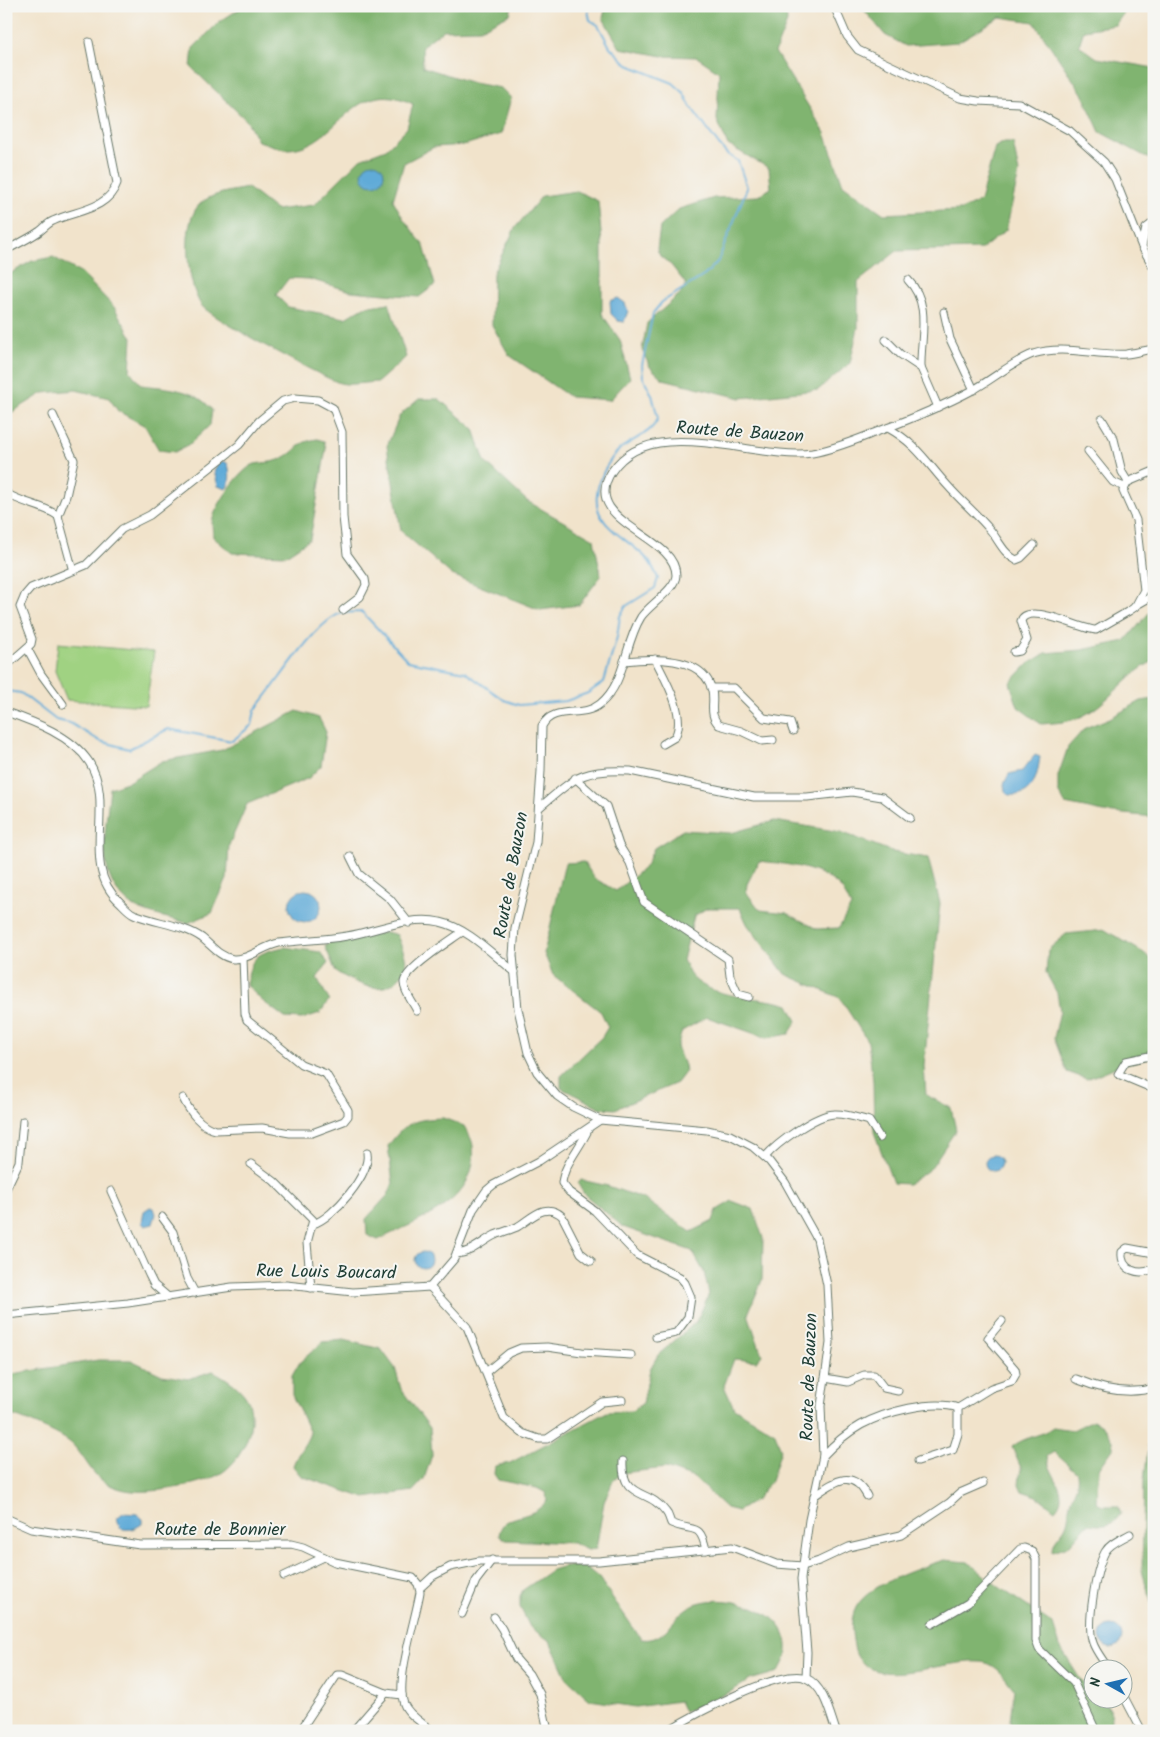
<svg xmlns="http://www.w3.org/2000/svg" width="1160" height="1737" font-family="Kalam,sans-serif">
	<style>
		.green { fill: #a0d282; stroke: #60885b }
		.forest { fill: #80b470; stroke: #507852; fill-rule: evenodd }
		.water { fill: #60abd8; stroke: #407486 }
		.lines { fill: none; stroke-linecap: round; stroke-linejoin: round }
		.stream { stroke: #60abd8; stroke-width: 2 }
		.minor-casing { stroke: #687769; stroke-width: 9 }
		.minor { stroke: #fff; stroke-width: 7 }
		.labels { text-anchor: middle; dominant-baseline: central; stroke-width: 4; stroke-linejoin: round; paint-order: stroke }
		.street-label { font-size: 18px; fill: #1f3d34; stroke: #f6f6f2 }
	</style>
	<rect width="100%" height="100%" fill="#f6f6f2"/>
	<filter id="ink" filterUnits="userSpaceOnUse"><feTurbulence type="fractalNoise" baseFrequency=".02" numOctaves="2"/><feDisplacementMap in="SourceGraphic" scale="10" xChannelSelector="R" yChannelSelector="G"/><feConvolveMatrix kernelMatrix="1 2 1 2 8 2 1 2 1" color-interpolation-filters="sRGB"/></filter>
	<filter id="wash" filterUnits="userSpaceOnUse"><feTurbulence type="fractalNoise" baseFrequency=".0096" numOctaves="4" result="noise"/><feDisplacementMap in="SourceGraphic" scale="20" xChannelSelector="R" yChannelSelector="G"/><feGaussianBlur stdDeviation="1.12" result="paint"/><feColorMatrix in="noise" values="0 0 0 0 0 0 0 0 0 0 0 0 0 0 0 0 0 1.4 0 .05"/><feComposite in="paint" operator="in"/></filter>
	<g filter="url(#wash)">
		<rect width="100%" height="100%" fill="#f1e3cb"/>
		<polygon class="green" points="58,643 154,652 146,706 67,700 55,671"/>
		<g class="forest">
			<path d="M244,6H512L510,14L480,29L443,30L422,46L423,67L473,83L501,88L511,98L501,134L464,145L434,147L404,163L393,200L403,218L424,246L435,285L419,297L351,291L309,279L289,278L276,295L288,307L345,318L364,307L389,303L406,357L378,382C367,382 351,386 340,383C323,378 209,317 201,305C187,283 181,227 198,206C209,193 233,191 248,188L276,210L314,205L360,159L386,149L407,128L413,104C352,73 338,148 288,149C279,149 267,143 258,141L247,121L191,67L193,48L219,22Z"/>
			<polygon points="606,6 786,6 787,22 775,52 825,133 843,185 884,214 961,210 980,201 995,147 1003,143 1013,143 1019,173 1006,230 982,249 897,251 858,282 858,328 850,363 818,390 741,398 663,379 650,367 642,350 647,323 680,294 686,284 671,265 660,256 657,249 660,227 679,209 714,198 758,196 771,188 769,168 728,145 717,120 719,72 697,57 663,56 620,48 603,18"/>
			<polygon points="861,6 1129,6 1115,25 1084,30 1079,45 1097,58 1154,68 1154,158 1150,159 1100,132 1082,93 1034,22 1000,17 958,42 906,46 885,35"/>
			<polygon points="577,191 598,201 602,244 602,314 620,340 630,378 610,400 570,397 509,355 492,325 493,273 515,228 542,196"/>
			<path d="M53,257L82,274L114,307L132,338L130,371L141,385C166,388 195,388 212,410L210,425L191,443L175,452L159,450L145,426L118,411L109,398L76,390L43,393L6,416V276L32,261Z"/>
			<polygon points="419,399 439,399 474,429 485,462 527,501 594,539 601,576 579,605 540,610 452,575 401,531 387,446 400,415"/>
			<path d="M317,439L324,441L326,449L310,539L286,555L232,553L213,537C213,531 211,523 213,518C217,504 241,468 255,464C266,462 275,463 285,457C301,448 295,443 317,439Z"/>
			<path d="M1154,607V661C1123,675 1105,711 1072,720C1062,723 1051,723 1041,724L1018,707L1010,683L1028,664L1046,653L1082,650L1125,641Z"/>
			<polygon points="1154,699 1154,817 1104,812 1065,804 1058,791 1058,776 1068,747 1085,728 1110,718 1141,701"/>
			<path d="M297,711L319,718L326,732L321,766L309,778L247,804L229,845L227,879L212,913L188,923C173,919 146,914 133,906C93,879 106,829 110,788L130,781L162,761L222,750Z"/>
			<path d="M774,821L841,832L893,852L928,858L940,903L924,1066L926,1095L951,1108L956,1130L930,1169L908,1184L893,1183L874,1132L873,1081L868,1042L840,998L785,974L747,924L740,908H707L694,916L683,960C686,965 688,973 692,977C716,1001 759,995 789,1005L797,1021L789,1034L767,1038L707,1017L682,1031L677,1047L686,1071L677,1083L615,1109L601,1108L561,1088V1076L602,1037L608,1027L601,1012L553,975L544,953L565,863L584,862L594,878L616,891L646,866L654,848L683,830L731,833ZM759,861C786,864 821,867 841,888C845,893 848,900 851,906L839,928L817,929L787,913L760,910L746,892L747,884Z"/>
			<polygon points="1105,930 1144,953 1154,962 1154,1056 1118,1066 1087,1079 1067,1072 1054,1038 1060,1011 1057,993 1046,973 1048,950 1066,934"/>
			<path d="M387,932L397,935C400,944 406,955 406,964C407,970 402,974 399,978C381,998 355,982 336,972L325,946L331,942Z"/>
			<path d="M284,947L320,952L328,963L317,978L329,1000L320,1013L302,1019L285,1018L260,999L247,985C250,956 257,953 284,947Z"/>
			<path d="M443,1118L464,1126C467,1132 473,1140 473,1147C479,1203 417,1220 378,1240L367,1235L366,1219L388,1195L393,1183L388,1146C405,1123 413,1119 443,1118Z"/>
			<path d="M581,1180L608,1186L644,1199L691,1232L713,1221L717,1210L732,1201L753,1209L763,1238L762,1280L748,1314L762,1355L757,1361L734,1359L724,1386L734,1408L775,1433L781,1450L771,1481L756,1500L738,1511L726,1508L694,1478L666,1468L622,1473L613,1481L604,1502L596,1549L587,1550L573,1543L506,1540L499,1535C503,1510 532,1523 547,1500L546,1493L537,1488L498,1480L494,1474L495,1466L510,1463L607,1412L632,1411L643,1403L650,1369L658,1355L696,1322L709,1294L704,1272L692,1251L623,1227L584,1194L578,1184Z"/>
			<path d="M344,1340L381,1349L395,1368L401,1389L430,1428L432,1455L424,1479L413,1491L365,1498L301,1476L293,1466C297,1453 306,1445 310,1433L292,1395V1376L300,1362L323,1342Z"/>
			<path d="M98,1360H131L162,1375L188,1379L213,1371C226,1378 243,1388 249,1403C257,1428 241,1463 218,1475C196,1486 144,1496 121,1489C91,1481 90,1462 72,1444C63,1435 19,1416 6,1414V1375Z"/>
			<path d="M1093,1420L1105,1428L1113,1441V1449L1099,1469L1096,1501L1102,1506H1118L1121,1513C1113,1527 1103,1526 1088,1524L1068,1546L1053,1551C1053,1537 1063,1535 1067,1523C1069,1517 1068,1510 1070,1503C1073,1491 1079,1488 1077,1473L1054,1452L1047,1456C1048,1475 1072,1492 1055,1510L1037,1496L1022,1491L1019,1484L1021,1468L1012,1447C1025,1436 1040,1437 1053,1427L1073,1430Z"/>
			<polygon points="1154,1422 1154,1612 1142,1571 1144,1480 1151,1425"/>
			<path d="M944,1560L968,1562L999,1587L1053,1624L1060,1647L1080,1679L1092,1689V1700H1103L1111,1713L1113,1731H1011L1010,1720L1014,1689C1004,1677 997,1663 980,1662C950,1660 906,1678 878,1671C866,1668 855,1659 854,1646C852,1634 850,1624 854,1612C863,1585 919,1568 944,1560Z"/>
			<path d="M565,1566L586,1567L599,1578L641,1639C664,1643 671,1620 686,1609C711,1590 772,1604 784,1633C790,1648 787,1659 778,1672L750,1680L730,1692L684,1712L679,1701L635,1707L590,1700L567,1679L550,1641L530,1627L520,1607V1596L523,1590L552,1570Z"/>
		</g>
		<g class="water">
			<circle cx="373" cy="174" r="11"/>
			<polygon points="618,298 625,303 628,311 624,322 618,321 611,314 610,301"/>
			<path d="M224,461L228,464C230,472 231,482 226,489L218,486L214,471L217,465Z"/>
			<path d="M1035,755L1040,757C1037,777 1034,797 1009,795L1005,791L1004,784L1009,774L1022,771Z"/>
			<circle cx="305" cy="906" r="16"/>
			<circle cx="993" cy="1163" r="8"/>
			<polygon points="150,1207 154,1208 156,1214 153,1224 145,1226 142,1223 144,1211"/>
			<circle cx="423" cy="1260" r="8"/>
			<path d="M123,1513L137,1514L143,1519V1523C136,1529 128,1531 120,1528L117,1518Z"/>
			<circle cx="1111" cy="1637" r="11"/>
		</g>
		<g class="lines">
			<path class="stream" d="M6,691L21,693L56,720L70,723L100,741L129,749L168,729L232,741L252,725L255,710C277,685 308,632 335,616C343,611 354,613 362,612L408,661L465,672L504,700L519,705L566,701L588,693L604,682L617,637L620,616L626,606L655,588L658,578C655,572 652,564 647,559C623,533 585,524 600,481C604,470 609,460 618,451C630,439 652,435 658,418L652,395L643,377L642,365L653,313L662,302L705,275L718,261L747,188L738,161L727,154L719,145L691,107L683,92L673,83L628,65L610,47L598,25L590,20L587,6"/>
		</g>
	</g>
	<g filter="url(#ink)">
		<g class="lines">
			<g class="minor-casing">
				<g id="minor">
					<polyline points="834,6 847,36 858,50 960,98 978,101 1019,103 1070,131 1104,162 1115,179 1142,247 1154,268"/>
					<polyline points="1142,246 1146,228 1154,222"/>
					<path d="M6,250C18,244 30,238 40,231C44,228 48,223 53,221C75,210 107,211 117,183L89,42"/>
					<path d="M908,280C932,304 920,338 921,368"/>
					<polyline points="944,312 950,339 974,390"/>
					<polyline points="886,340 900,354 921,368 938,407"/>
					<polyline points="53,415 74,460 66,496 58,516"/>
					<polyline points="1102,419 1114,439 1122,472 1128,482"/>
					<path d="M888,428C917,444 927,463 948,486C962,502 978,515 991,531C999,541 1004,554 1016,560L1021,558L1034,545"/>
					<polyline points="1088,451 1113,482 1124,487"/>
					<path d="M6,493C23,504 44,505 58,516L73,571"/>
					<polyline points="1135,606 1154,595"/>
					<polyline points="27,648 41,674 63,704"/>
					<path d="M1014,652L1020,651L1027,640L1021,621C1027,601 1082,630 1096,630L1129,611L1135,607L1144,590L1136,520L1123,491L1128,482L1154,471"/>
					<path d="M655,659C665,679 687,715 675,737L663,744"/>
					<path d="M624,661C651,658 703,655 712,690C715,704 708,714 719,725L741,731L762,741L773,740"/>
					<polyline points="6,666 31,644 32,639 20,607 25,595 31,588 86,565 122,529 150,515 239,445 259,421 283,401 295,398 318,400 333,408 342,432 343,517 347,554 365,579 366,585 360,597 343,610"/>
					<polyline points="711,688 734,688 764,718 790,722 793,731"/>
					<path d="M6,712C35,722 72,736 89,762C117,805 78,865 120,902C124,906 129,912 134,914C155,923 184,925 202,938C212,946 220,957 233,959C249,960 263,946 279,943C301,940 324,940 347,936C376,931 411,915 440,922C468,928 493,955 515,972"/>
					<polyline points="575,778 606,806 619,845 630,863 644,902 728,959 730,976 738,994 749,997"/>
					<path d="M540,807C576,777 581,769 630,771L754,797H807L852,792L882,797L910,818"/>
					<polyline points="350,856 359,874 390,899 409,923"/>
					<path d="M417,1011C414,1004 404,992 404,983C404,969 450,941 462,932"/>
					<polyline points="1154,1089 1118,1074 1126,1061 1154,1055"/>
					<path d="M183,1098C189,1111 201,1127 216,1130L262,1128L290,1133H312L344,1121L348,1116V1110L326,1074L301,1064L247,1020L245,1014L243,958"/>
					<path d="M588,1130C580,1148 564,1164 562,1183L569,1192L595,1211L637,1255L680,1277L685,1283L691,1297L688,1317L676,1333L656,1337"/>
					<path d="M765,1157C777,1143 815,1115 834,1114C844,1113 858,1118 869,1121L880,1138"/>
					<polyline points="251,1164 274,1181 313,1220 307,1243 311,1288"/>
					<polyline points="6,1189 19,1162 23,1121"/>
					<polyline points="111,1191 149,1275 154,1285 168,1297"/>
					<polyline points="162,1217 173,1232 187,1278 195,1293"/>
					<path d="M313,1224C333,1218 371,1174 367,1153"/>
					<path d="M1154,1253L1127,1248L1122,1252C1120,1270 1140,1277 1154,1268"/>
					<path d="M457,1254C473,1252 481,1242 495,1235C502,1232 510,1230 517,1227C531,1219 545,1201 562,1216L581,1253L591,1261"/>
					<polyline points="430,1287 467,1327 504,1418 522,1433 539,1439 547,1439 602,1402 622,1400"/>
					<polyline points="6,1315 128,1303 232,1287 286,1285 353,1292 430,1287 454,1259 473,1210 486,1191 493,1185 539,1161 600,1120"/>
					<polyline points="486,1372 509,1353 521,1348 547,1347 582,1352 631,1355"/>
					<polyline points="825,1378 848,1382 864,1375 874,1375 884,1388 898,1391"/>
					<path d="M1076,1379C1100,1389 1129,1395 1154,1388"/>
					<path d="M823,1456C834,1444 847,1433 861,1425C885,1412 933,1399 958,1408"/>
					<path d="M623,1461C621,1500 649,1488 666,1512C669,1515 669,1519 671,1523C693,1533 700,1521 706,1550"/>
					<polyline points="918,1461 953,1450 958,1434 958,1408 991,1388 1012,1381 1016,1374 1015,1369 988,1338 1002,1321"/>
					<path d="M814,1496C834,1482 852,1467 867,1496"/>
					<path d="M6,1518L31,1529L140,1545L291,1544L303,1547L335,1562L413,1578L418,1584L420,1592C416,1618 395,1681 404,1704C408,1715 423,1723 432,1731"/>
					<polyline points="284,1576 324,1557"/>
					<polyline points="420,1588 433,1576 450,1567 479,1561 599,1561 732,1547 776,1564 803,1566 819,1561 849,1547 901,1535 949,1503 960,1493 983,1483"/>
					<polyline points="462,1614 476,1581 492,1560"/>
					<polyline points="494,1617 502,1629 516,1659 529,1674 540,1694 548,1731"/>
					<polyline points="932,1624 968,1603 1020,1549 1024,1548 1032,1551 1036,1559 1036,1641 1039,1649 1074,1683 1096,1731"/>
					<path d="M1109,1670C1104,1661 1096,1652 1093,1643C1086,1625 1096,1569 1105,1552C1110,1543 1122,1539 1130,1534"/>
					<path d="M806,1678L807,1652L801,1579L809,1520L823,1456L821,1406L830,1343L827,1285L817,1239L785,1182L769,1161L753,1147L730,1135L707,1130L600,1120L573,1107L557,1096L537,1072L528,1053L518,1009L513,955L515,928L536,842L541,771L542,726C554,704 582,719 600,704C626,683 624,644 641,617C649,605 676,589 676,575C676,534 578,523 612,471C651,412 755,461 812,453C835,449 858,439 879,431C911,419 943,406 973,390C990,381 1017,359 1033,354C1064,344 1095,356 1126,354C1135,353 1145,350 1154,349"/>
					<polyline points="1122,1693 1142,1731"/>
					<polyline points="300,1731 337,1675 342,1675 386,1693 402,1695"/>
					<polyline points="353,1731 386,1693"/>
					<path d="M667,1731C690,1717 781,1667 806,1678C824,1686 830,1714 836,1731"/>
				</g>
			</g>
			<use href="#minor" class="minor"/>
		</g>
	</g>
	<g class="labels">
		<g class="street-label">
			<text transform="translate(740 433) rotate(4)">Route de Bauzon</text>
			<text transform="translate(512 875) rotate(-80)">Route de Bauzon</text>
			<text transform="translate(326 1273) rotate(1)">Rue Louis Boucard</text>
			<text transform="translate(810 1377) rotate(-88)">Route de Bauzon</text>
			<text x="220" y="1530">Route de Bonnier</text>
		</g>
	</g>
	<rect width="1160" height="1737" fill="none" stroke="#f6f6f2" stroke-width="25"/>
	<g transform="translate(1108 1684) rotate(278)"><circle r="24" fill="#f6f6f2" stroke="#a0aca6"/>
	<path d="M0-4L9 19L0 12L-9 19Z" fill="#1f6fb2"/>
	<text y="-8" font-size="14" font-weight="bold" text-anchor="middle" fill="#1f3d34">N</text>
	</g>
</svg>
